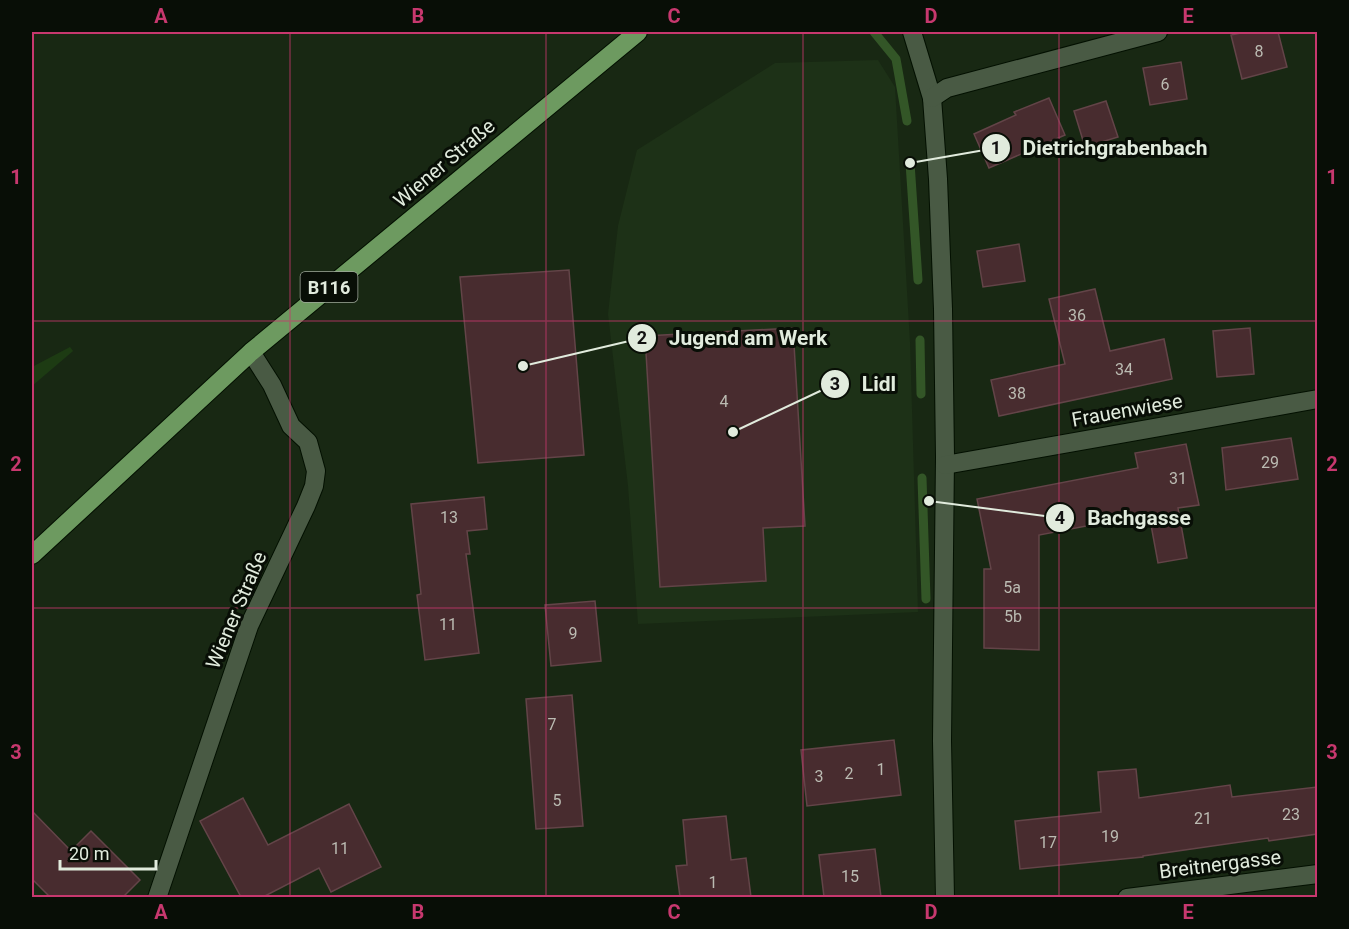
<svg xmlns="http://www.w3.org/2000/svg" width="1349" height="929" font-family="Roboto,sans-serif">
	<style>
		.built { fill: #1d3117 }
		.green { fill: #1d3b13 }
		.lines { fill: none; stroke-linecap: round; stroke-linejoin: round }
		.stream { stroke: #335627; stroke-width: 9 }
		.building { fill: #482c2f; stroke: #634448; stroke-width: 1.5 }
		.minor-casing { stroke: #031001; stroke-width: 20 }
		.major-casing { stroke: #031001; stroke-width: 20 }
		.minor { stroke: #495a44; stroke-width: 18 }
		.major { stroke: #6d9a60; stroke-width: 18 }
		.grid { fill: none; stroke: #c7386e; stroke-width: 1.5; stroke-opacity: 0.55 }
		.labels { text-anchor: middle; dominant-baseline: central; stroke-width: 6; stroke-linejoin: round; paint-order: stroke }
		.number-label { font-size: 16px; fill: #bbbbb2 }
		.shield { fill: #080e06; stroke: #a0a99c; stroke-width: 1.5 }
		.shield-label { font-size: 18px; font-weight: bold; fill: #e1ebdd }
		.street-label { font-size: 20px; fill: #e1ebdd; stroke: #080e06 }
		.leader { fill: none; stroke: #e1ebdd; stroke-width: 2 }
		.callout-dot { fill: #e1ebdd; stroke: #080e06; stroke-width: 2 }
		.mark-label { font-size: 18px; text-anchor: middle; font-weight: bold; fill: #111 }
		.callout-label { font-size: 21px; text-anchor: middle; font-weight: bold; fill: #e1ebdd; stroke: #080e06; stroke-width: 6; stroke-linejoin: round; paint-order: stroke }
		.neatline { fill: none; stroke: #c7386e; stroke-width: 2 }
		.grid-label { font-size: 20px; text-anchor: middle; font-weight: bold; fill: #c7386e }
	</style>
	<rect width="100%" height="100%" fill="#182813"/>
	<polygon class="built" points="878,60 895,87 910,342 918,612 638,624 628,486 608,314 618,226 637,150 775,63"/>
	<polygon class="green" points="70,347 73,351 32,386 32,367"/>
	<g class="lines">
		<g class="stream">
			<polyline points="874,32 896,59 907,121"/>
			<polyline points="910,163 918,280"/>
			<polyline points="920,340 921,394"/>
			<polyline points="922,478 926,599"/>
		</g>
	</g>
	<g class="building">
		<polygon points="1246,32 1278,32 1287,67 1242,79 1231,35"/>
		<polygon points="1181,62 1187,99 1150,105 1143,68"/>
		<polygon points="1049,98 1065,135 989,168 974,134 1016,115 1014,112"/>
		<polygon points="1106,101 1118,137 1085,147 1074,111"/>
		<polygon points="1019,244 1025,281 983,287 977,251"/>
		<polygon points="569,270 584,455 478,463 460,277"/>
		<polygon points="1095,289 1110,351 1164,339 1172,379 999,416 991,380 1065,364 1049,299"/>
		<polygon points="793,328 805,526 763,528 766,581 660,587 645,336"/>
		<polygon points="1250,328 1254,374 1217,377 1213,331"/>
		<polygon points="1291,438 1298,479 1226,490 1222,448"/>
		<polygon points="1186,444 1199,505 1178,508 1187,558 1158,563 1149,514 1039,535 1039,650 984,648 984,569 991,569 977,499 1138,468 1135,453"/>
		<polygon points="484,497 487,529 467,531 470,554 466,554 479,653 425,660 417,595 421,594 411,504"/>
		<polygon points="595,601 601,661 551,666 545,605"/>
		<polygon points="572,695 583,826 536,829 526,699"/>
		<polygon points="894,740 901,795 807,806 801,750"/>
		<polygon points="1136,769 1139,798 1230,785 1232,797 1317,787 1317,834 1269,841 1268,838 1143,856 1143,857 1020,869 1015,821 1101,812 1098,772"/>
		<polygon points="243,798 268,845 349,804 381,867 331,892 319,868 263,897 241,897 200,821"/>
		<polygon points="32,811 71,851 91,831 140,880 123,897 50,897 32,879"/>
		<polygon points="726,816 731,860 746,858 751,897 680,897 676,866 687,865 683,820"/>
		<polygon points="875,849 881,897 824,897 819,855"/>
	</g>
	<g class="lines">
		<g class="minor-casing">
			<g id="minor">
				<polyline points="912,32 932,98 938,179 943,309 945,457 942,741 945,898"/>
				<polyline points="932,98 947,88 1158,32"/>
				<polyline points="945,465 1318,399"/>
				<polyline points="157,898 249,626 306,506 314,486 316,471 308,442 291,426 272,385 251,352"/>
				<polyline points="1127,898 1318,874"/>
			</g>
		</g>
		<g class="major-casing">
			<polyline id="major" points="32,555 251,352 638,32"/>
		</g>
		<use href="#minor" class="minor"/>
		<use href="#major" class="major"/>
	</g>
	<path class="grid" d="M290,32V898M546,32V898M803,32V898M1059,32V898M32,321H1318M32,608H1318"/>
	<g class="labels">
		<g class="number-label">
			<text x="1259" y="51">8</text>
			<text x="1165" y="84">6</text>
			<text x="1077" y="315">36</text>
			<text x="1124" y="369">34</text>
			<text x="1017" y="393">38</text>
			<text x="724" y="401">4</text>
			<text x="1270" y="462">29</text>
			<text x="1178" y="478">31</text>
			<text x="449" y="517">13</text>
			<text x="1012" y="587">5a</text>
			<text x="1013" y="616">5b</text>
			<text x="448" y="624">11</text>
			<text x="573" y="633">9</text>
			<text x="552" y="724">7</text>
			<text x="881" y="769">1</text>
			<text x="849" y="773">2</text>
			<text x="819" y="776">3</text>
			<text x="557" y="800">5</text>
			<text x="1291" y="814">23</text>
			<text x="1203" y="818">21</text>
			<text x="1110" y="836">19</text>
			<text x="1048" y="842">17</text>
			<text x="340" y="848">11</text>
			<text x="850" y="876">15</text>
			<text x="713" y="882">1</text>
		</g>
		<rect class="shield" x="300.5" y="272" width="57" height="30" rx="4.5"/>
		<g class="shield-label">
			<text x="329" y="287">B116</text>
		</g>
		<g class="street-label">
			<text transform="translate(444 163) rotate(-40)">Wiener Straße</text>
			<text transform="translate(1127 410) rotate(-10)">Frauenwiese</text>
			<text transform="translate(236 610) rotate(-67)">Wiener Straße</text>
			<text transform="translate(1220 864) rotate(-7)">Breitnergasse</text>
		</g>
	</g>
	<path class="leader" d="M910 163L996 148M523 366L642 338M733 432L835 384M929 501L1060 518"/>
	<g class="callout-dot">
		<circle cx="910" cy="163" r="6"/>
		<circle cx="523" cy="366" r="6"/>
		<circle cx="733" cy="432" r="6"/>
		<circle cx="929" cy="501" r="6"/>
		<circle cx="996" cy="148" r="15"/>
		<circle cx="642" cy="338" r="15"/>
		<circle cx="835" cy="384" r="15"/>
		<circle cx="1060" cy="518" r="15"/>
	</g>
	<g class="mark-label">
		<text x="996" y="154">1</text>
		<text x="642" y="344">2</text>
		<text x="835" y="390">3</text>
		<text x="1060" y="524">4</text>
	</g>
	<g class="callout-label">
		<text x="1115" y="155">Dietrichgrabenbach</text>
		<text x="748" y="345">Jugend am Werk</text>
		<text x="879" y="391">Lidl</text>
		<text x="1139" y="525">Bachgasse</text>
	</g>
	<rect width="1349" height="929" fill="none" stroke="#080e06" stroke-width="66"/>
	<path d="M60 860v9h96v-9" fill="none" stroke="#e1ebdd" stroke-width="3"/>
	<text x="69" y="860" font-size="18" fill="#e1ebdd" stroke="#080e06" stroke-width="4.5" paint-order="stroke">20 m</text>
	<rect x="33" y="33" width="1283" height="863" class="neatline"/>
	<g class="grid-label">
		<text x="161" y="23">A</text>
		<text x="418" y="23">B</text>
		<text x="674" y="23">C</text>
		<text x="931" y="23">D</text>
		<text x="1188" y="23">E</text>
		<text x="16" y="184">1</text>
		<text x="1332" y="184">1</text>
		<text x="16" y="471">2</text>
		<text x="1332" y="471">2</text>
		<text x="16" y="759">3</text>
		<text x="1332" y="759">3</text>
		<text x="161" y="919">A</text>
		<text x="418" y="919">B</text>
		<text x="674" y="919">C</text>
		<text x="931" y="919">D</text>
		<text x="1188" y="919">E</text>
	</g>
</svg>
